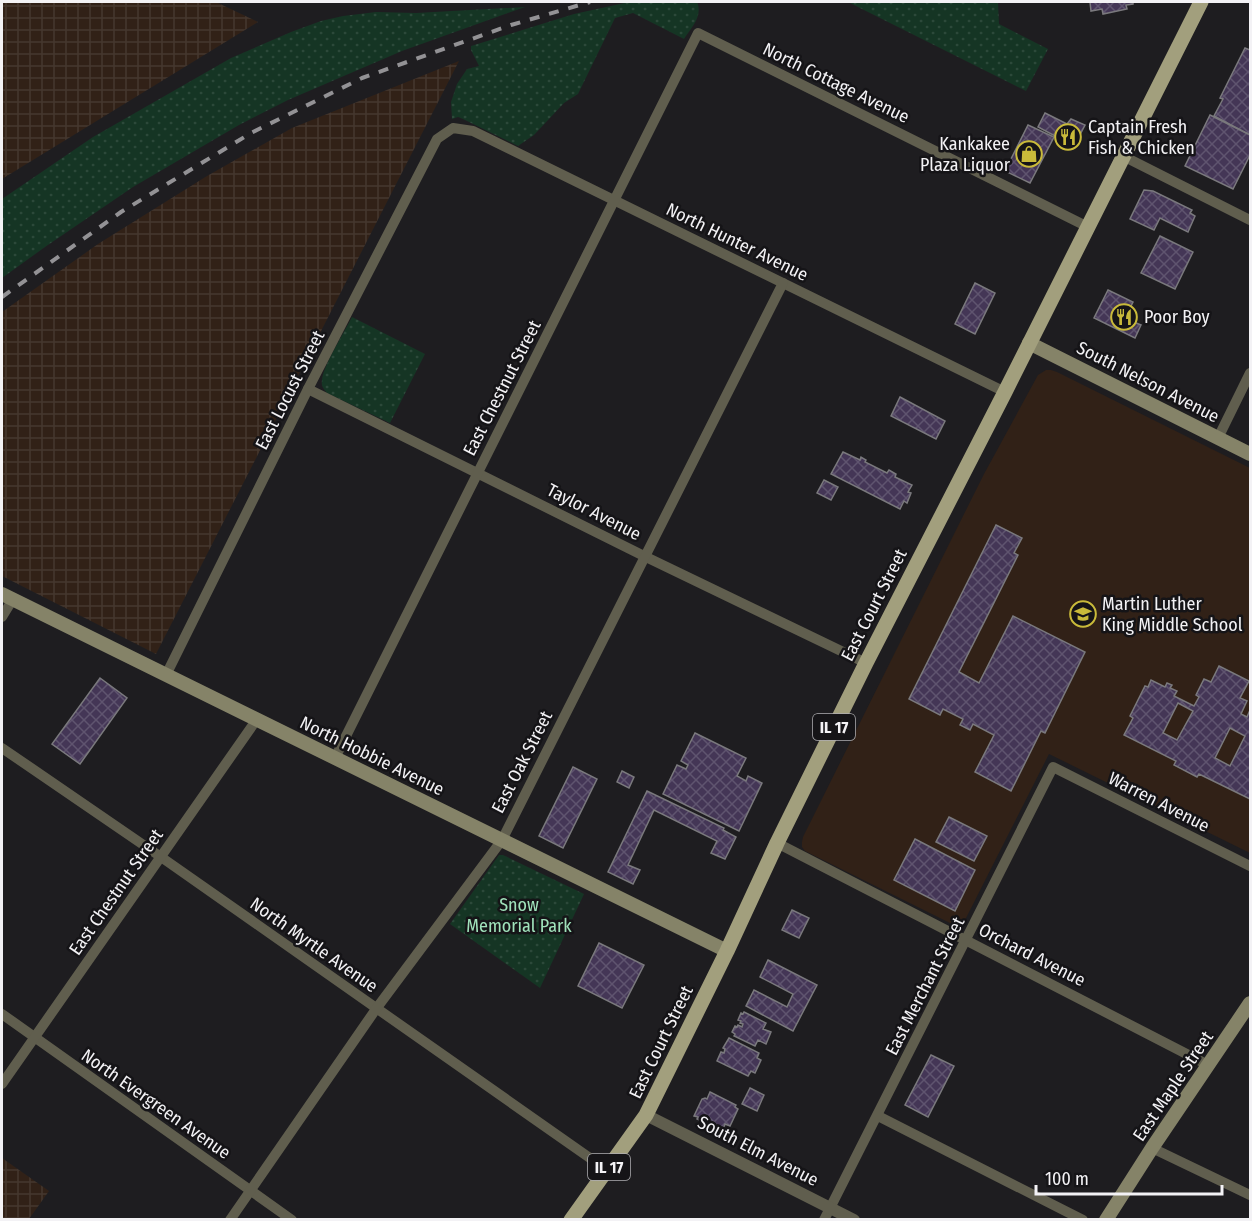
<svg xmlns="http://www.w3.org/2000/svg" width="1252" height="1221" font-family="'Fira Sans Condensed',sans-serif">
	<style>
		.industrial { fill: url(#industrial-grid) }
		.education { fill: #312117 }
		.grass { fill: url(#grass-dots) }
		.building { fill: url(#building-cross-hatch); stroke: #7a797d; stroke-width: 1.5; fill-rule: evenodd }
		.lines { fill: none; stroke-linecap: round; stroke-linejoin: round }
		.minor { stroke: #605e4e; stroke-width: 10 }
		.tertiary { stroke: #605e4e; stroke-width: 12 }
		.secondary { stroke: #858368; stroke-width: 14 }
		.primary { stroke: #a29f7d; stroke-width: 15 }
		.rail { stroke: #939295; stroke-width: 4; stroke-dasharray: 10 10; stroke-linecap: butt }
		.labels { text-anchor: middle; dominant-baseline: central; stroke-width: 5; stroke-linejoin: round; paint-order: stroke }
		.shield { fill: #151417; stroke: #b0afb2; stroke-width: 1.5 }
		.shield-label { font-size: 16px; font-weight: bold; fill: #f3f2f5 }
		.street-label { font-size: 18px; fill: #f3f2f5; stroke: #151417 }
		.poi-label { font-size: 18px; fill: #f3f2f5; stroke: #151417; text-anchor: start }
		.park-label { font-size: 18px; fill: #a0e2bb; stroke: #151417 }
	</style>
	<defs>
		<pattern id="industrial-grid" width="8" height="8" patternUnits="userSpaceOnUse" patternTransform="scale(1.5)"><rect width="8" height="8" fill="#312117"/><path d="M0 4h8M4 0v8" fill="none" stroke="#45372e"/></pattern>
		<pattern id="grass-dots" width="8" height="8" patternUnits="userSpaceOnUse" patternTransform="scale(1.5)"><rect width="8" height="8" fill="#153524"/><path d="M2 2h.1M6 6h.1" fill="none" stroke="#2c493a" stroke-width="1.8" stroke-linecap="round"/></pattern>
		<pattern id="building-cross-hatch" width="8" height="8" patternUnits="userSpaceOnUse" patternTransform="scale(1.5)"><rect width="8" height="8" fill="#443656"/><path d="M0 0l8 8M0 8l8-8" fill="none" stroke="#5f546f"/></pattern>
	</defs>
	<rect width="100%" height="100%" fill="#1e1d20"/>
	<g class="industrial">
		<polygon points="2,2 216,2 258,22 2,179"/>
		<polygon points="459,61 156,654 2,576 2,312 98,244 207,176 292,128"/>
		<polygon points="2,1158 49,1191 29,1219 2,1219"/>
	</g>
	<polygon class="education" points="1046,370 1051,370 1057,372 1250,468 1250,853 1049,754 963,924 958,926 954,925 805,851 802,847 802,842 803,837 984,474 1038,375"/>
	<g class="grass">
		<path d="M629,2H697C703,16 692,27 684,39L633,13L615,18L578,94L564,103L534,135L518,146L463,119L458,117L452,119L451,102L457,84L467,69L479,66L471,50V46L574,14Z"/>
		<polygon points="848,2 998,2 999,24 1048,49 1026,91"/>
		<polygon points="525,7 402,51 288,100 239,125 133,187 45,247 2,278 2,199 93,137 231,58 291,32 321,21 343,16 376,12 416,13"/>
		<path d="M352,317L425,354L390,423L327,393C323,388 321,386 322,380C323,366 345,331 352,317Z"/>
		<polygon points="499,855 503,855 584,894 540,988 450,924"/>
	</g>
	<g class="building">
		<polygon points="1090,2 1133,2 1133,4 1126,5 1127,9 1103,14 1102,9 1091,11"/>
		<polygon points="1245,48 1250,50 1250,135 1214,116 1223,99 1220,98"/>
		<polygon points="1045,113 1067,124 1071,119 1085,125 1074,146 1038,127"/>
		<polygon points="1210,115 1250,135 1250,155 1233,189 1185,166"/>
		<polygon points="1028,125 1054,137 1030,183 1005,171"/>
		<polygon points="1144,190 1153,191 1192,210 1190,213 1195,216 1188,232 1160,218 1154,230 1130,219"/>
		<polygon points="1160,236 1193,252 1175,289 1141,273"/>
		<polygon points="975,283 995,293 975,334 955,324"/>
		<polygon points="1108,290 1133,302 1127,314 1133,317 1131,321 1141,325 1135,338 1094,318"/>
		<polygon points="900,397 945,421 936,439 891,416"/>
		<polygon points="843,452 860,460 861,457 866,460 865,462 887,473 889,470 896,474 895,477 912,485 908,492 911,493 907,503 904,501 900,509 831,474"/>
		<polygon points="824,480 838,487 831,500 817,493"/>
		<polygon points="996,525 1022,538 1014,553 1018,555 959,672 979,683 1013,616 1085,652 1045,733 1041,731 1011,791 975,772 994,735 973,724 970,730 960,725 963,719 943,709 940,715 909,699"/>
		<path d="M1219,666L1249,681L1240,698L1247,701L1241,714L1247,717L1250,710V799L1199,774L1197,777L1174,765L1176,761L1124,735L1133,718L1130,716L1145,686L1148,687L1151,680L1165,687L1167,683L1172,685L1170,688L1177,691L1174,696L1194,706L1199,697L1196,695L1204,679L1211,682ZM1178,703L1193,711L1177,740L1163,733ZM1230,728L1245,736L1230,766L1215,758Z"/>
		<polygon points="100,678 127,698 80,764 52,744"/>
		<polygon points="695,733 746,758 737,776 746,781 748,776 762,783 739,831 663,794 677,765 686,769 688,765 681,761"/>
		<polygon points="573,767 597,779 563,848 539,836"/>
		<polygon points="622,771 634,777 629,788 617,782"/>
		<polygon points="647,791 724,828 723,830 736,837 725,859 711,853 717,841 654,810 628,865 640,870 633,884 608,872"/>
		<polygon points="949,817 987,836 974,861 936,842"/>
		<polygon points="915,839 975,870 955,911 894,880"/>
		<polygon points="792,910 809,918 799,938 782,930"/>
		<polygon points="599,943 644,965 622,1008 578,986"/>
		<polygon points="768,960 817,985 793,1031 746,1006 754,990 787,1007 793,994 760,977"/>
		<polygon points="744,1012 766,1023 763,1029 771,1032 766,1044 758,1040 755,1046 734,1036 735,1034 732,1032 735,1026 737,1027 738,1025 742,1027 743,1024 740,1023 741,1021 738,1020 741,1013 743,1014"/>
		<polygon points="729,1038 759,1053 757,1058 761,1060 755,1073 751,1071 748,1076 717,1061 721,1052 724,1053 725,1049 723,1048"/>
		<polygon points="931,1055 954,1066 928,1117 905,1105"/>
		<polygon points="750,1088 764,1095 757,1111 742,1104"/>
		<polygon points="710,1092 736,1105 735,1107 738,1109 730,1126 725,1124 723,1129 708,1122 707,1124 697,1119 698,1117 694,1116 702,1099 705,1098 707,1099"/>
	</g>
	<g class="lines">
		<g class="minor">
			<polyline points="1123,156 1250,220"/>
			<polyline points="308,389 646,557 866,663"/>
			<polyline points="1218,438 1250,373"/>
			<polyline points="2,617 13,599"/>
			<polyline points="166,675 308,389 437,139 453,128 473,131 1005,392"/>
			<polyline points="2,748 161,857 607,1170"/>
			<polyline points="335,758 698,33 1088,227"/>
			<polyline points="777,843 1208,1065"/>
			<polyline points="2,1014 292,1220"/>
			<polyline points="2,1084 257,719"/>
			<polyline points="878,1116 1083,1220"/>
			<polyline points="1152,1148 1250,1195"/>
			<polyline points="230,1220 376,1009 502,840 783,283"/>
			<polyline points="824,1220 1053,767 1250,866"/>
		</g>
		<polyline class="tertiary" points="646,1115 854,1220"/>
		<g class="secondary">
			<polyline points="1029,343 1250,454"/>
			<polyline points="2,594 727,951"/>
			<polyline points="1106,1220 1152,1148 1250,1003"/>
		</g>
		<polyline class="primary" points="571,1220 646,1115 727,951 777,843 866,663 1005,392 1201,2"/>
		<polyline class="rail" points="2,297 121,212 251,133 362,78 511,25 590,2"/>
	</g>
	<defs>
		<g id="restaurant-ring" transform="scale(1.35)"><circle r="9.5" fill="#151417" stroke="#c9ba3a" stroke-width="1.5"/><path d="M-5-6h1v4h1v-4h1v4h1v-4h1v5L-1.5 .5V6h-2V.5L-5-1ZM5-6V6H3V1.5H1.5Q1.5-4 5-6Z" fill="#c9ba3a"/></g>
		<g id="shop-ring" transform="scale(1.35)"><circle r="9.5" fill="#151417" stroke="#c9ba3a" stroke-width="1.5"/><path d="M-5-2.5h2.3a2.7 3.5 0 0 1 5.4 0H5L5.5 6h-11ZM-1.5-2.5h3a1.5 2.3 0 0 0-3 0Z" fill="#c9ba3a"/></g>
		<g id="school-ring" transform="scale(1.35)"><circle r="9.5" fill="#151417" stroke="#c9ba3a" stroke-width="1.5"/><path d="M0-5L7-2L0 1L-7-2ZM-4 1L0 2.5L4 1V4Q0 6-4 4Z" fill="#c9ba3a"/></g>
	</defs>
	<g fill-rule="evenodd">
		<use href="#restaurant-ring" x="1068" y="137"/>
		<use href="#shop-ring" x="1029" y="154"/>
		<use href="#restaurant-ring" x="1124" y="317"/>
		<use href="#school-ring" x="1083" y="614"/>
	</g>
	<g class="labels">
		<g class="shield">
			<rect x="813" y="714" width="42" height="26" rx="4.5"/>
			<rect x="588" y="1154" width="42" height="26" rx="4.5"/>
		</g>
		<g class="shield-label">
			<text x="834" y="727">IL 17</text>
			<text x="609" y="1167">IL 17</text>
		</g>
		<g class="street-label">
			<text transform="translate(836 83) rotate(26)">North Cottage Avenue</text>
			<text transform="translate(737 242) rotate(26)">North Hunter Avenue</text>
			<text transform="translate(1148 382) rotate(27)">South Nelson Avenue</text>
			<text transform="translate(502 388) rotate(-63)">East Chestnut Street</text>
			<text transform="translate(290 390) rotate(-63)">East Locust Street</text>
			<text transform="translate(594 512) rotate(27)">Taylor Avenue</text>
			<text transform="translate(874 605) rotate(-63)">East Court Street</text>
			<text transform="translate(372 756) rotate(26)">North Hobbie Avenue</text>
			<text transform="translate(522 762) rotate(-63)">East Oak Street</text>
			<text transform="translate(1159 802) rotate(27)">Warren Avenue</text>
			<text transform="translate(116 892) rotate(-55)">East Chestnut Street</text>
			<text transform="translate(314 945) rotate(35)">North Myrtle Avenue</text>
			<text transform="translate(1032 955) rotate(27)">Orchard Avenue</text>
			<text transform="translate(925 986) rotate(-63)">East Merchant Street</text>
			<text transform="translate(661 1042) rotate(-64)">East Court Street</text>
			<text transform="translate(1173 1086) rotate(-56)">East Maple Street</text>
			<text transform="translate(156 1104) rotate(35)">North Evergreen Avenue</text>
			<text transform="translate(758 1151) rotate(27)">South Elm Avenue</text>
		</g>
		<g class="poi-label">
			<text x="1088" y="127">Captain Fresh<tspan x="1088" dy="21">Fish &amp; Chicken</tspan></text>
			<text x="1010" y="144" text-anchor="end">Kankakee<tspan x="1010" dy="21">Plaza Liquor</tspan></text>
			<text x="1144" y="317">Poor Boy</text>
			<text x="1102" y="604">Martin Luther<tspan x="1102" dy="21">King Middle School</tspan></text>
		</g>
		<g class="park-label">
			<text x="519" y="905">Snow<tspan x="519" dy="21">Memorial Park</tspan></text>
		</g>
	</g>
	<rect width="1252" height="1221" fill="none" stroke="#f3f2f5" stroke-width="6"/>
	<path d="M1036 1185v9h186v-9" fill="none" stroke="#f3f2f5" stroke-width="3"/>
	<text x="1045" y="1185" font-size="18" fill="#f3f2f5" stroke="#151417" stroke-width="4.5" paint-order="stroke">100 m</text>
</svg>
